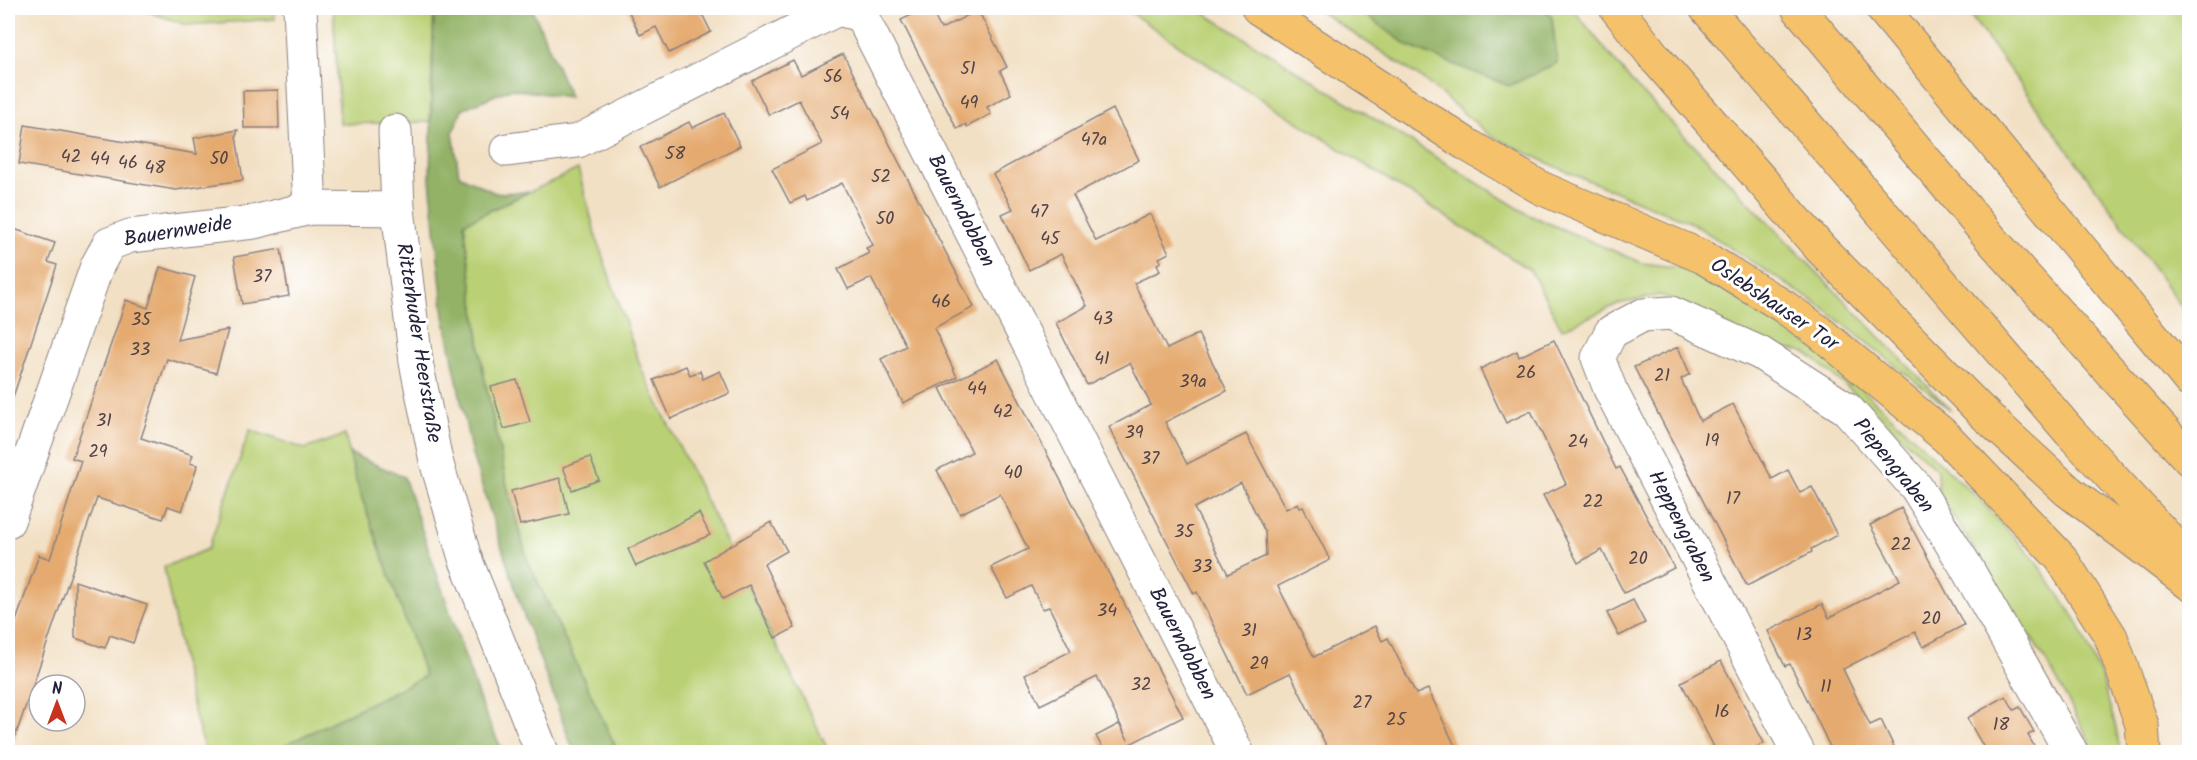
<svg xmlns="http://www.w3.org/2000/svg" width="2197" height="760" font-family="Kalam,sans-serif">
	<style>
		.green { fill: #bad075; stroke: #6e7958; stroke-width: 1.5 }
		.forest { fill: #93b266; stroke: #5a6a50; stroke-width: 1.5 }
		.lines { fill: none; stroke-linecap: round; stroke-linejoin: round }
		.stream { stroke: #55aed2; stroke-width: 9 }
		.building { fill: #e5aa70; fill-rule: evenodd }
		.street-casing { stroke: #8a8180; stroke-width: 35 }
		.highway-casing { stroke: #8a8180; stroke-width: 35 }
		.street { stroke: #fff; stroke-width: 33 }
		.highway { stroke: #f5c16b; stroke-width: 33 }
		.labels { text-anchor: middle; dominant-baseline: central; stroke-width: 6; stroke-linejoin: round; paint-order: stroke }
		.number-label { font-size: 18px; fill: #534448 }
		.street-label { font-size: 21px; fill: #22223b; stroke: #fff }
	</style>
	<rect width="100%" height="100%" fill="#fff"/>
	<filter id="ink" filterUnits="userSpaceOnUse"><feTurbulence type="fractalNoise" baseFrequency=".0167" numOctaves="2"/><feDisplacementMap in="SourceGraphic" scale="12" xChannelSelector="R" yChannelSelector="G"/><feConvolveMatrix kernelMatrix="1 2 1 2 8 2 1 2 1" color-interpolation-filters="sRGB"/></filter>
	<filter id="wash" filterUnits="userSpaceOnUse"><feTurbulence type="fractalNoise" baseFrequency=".008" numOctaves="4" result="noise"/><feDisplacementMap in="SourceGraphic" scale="24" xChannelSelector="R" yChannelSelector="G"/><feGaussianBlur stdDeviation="1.35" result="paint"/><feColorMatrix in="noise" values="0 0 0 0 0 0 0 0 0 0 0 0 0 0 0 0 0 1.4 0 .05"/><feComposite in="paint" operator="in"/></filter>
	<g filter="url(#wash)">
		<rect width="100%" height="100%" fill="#f2e0c4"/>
		<g class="green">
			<polygon points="137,8 274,8 275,19 187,25"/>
			<polygon points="333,8 434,8 430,122 340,124"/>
			<polygon points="1124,8 1196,8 1529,215 1642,263 1689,269 1780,324 1830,359 1978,498 2034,559 2077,621 2102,679 2116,728 2120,752 2095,752 2050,667 1938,493 1937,470 1871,407 1805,352 1761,345 1685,305 1660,295 1618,304 1562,329 1530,270 1210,66"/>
			<polygon points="1315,8 1572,8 1631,81 1951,410 1822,307 1692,223 1563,170 1491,136 1423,79"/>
			<polygon points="1965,8 2189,8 2189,317"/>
			<polygon points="578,169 597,240 641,368 829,752 618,752 527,559 507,486 483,371 464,223"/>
			<polygon points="250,430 305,449 345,435 358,487 426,677 271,752 205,752 189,693 164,567 208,549"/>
		</g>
		<g class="forest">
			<polygon points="434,8 532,8 570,97 510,89 462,109 453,132 459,175 495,193 528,192 464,223 483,371 507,486 527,559 618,752 574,752 524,616 472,455 444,316 430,179"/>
			<polygon points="1356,8 1543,8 1552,16 1557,63 1509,86 1410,47"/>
			<polygon points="349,453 404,477 481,704 503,752 271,752 425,676 358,487"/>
		</g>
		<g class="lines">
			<polyline class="stream" points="2188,750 2190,752"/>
		</g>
		<g id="blocks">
			<g class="building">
				<polygon points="627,8 699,8 711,32 669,53 656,27 640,35"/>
				<polygon points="926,8 930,8 941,29 978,10 1007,67 1000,71 1011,94 987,107 991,114 967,127 966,124 957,129 901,20"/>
				<polygon points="843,54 974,307 934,328 957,377 903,403 881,359 906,346 871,278 848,289 838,269 869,253 866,248 873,245 842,183 807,201 805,196 790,203 772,169 822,144 799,100 769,115 752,81 793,60 801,75"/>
				<polygon points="278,90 279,128 244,128 243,91"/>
				<path d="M1113,109L1139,160L1073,195L1096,241L1150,214L1169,253L1159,258L1161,262L1157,264L1160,271L1134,283L1167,349L1198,334L1227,391L1165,422L1187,464L1246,434L1286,509L1298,503L1300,508L1303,507L1330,560L1278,586L1314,657L1375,626L1382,641L1388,638L1416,694L1428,689L1455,746L1443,753H1330L1290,673L1247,694L1197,592L1194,594L1158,524L1109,427L1151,405L1130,363L1087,385L1056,323L1087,306L1061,254L1029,270L1002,214L1013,209L993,174ZM1241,483L1265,532L1266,556L1228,574L1194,508Z"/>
				<polygon points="724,113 740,146 660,187 640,147 689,122 692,128"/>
				<polygon points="25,125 197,154 194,138 238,130 236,136 243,180 176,190 19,164"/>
				<polygon points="8,227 55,243 48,262 57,265 12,400 8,399"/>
				<polygon points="281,249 289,296 242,304 234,257"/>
				<polygon points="160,267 195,277 177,340 228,330 216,373 167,359 141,438 193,455 190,463 197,465 196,470 182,511 168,506 163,519 97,498 12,746 8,745 8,644 39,555 50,559 81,461 72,458 126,300 148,308"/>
				<polygon points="1554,340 1616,469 1620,467 1674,568 1624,593 1602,550 1578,563 1543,495 1566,484 1531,411 1506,423 1480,369 1517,351 1519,357"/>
				<polygon points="1678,347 1690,374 1681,379 1700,421 1733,404 1772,479 1788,470 1800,493 1812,487 1837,535 1811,549 1812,552 1747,586 1634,367"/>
				<polygon points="998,359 1183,717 1130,744 1134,753 1105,753 1096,736 1119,724 1128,740 1097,677 1040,705 1025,674 1071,651 1049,607 1043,609 1031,586 1007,598 991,567 1028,549 1000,494 960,514 937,470 972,452 940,388"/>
				<polygon points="686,366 690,375 700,371 703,379 720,371 730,393 671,419 654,380"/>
				<polygon points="517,380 530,422 504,429 491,387"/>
				<polygon points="590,457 599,480 572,490 563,467"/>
				<polygon points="560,478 569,514 520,525 511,491"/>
				<polygon points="1901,508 1964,625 1923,647 1915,632 1843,669 1870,725 1881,720 1897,753 1833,753 1790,664 1785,666 1768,631 1822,604 1829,618 1900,580 1870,525"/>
				<polygon points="699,513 710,535 636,566 628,549"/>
				<polygon points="771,522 787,551 764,564 795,628 775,638 749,585 723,599 704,561"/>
				<polygon points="75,581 147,605 133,643 110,635 105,648 75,638"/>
				<polygon points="1633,600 1645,623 1619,636 1607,613"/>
				<polygon points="1721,661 1764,743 1746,753 1717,753 1681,682"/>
				<polygon points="2006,696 2014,710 2020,707 2034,732 2028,735 2038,753 1987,753 1967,718"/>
			</g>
		</g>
	</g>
	<g filter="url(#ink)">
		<use href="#blocks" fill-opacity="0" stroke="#8a8180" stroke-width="1.5"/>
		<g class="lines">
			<g class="street-casing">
				<g id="street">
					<polyline points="300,8 310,208"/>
					<polyline points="395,131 398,209 416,362 436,461 465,558 542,752"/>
					<polyline points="507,150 578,141 838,9 861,15 1237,752"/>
					<polyline points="8,521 97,266 109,244 130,236 254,222 310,208 398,209"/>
					<polyline points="1798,752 1610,389 1598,358 1611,332 1643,315 1671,313 1760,353 1847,409 1916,487 1965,565 2071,752"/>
				</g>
			</g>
			<g class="highway-casing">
				<g id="highway">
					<polyline points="1258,8 1466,144 1541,188 1703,257 1783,306 1818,331 1946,437 2061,558 2111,637 2142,725 2144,752"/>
					<polyline points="1616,8 1657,60 1821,249 1981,411 2068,491 2190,584"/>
					<polyline points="1706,8 2070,432 2190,562"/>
					<polyline points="1798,8 1993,241 2190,460"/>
					<polyline points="1882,8 2190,381"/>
				</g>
			</g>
			<use href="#street" class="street"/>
			<use href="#highway" class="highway"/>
		</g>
	</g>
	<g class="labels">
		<g class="number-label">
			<text x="968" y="69">51</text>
			<text x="833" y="77">56</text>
			<text x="969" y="103">49</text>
			<text x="840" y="114">54</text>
			<text x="1094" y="140">47a</text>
			<text x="675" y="154">58</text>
			<text x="71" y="157">42</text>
			<text x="100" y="159">44</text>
			<text x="219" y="159">50</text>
			<text x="128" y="163">46</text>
			<text x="155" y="168">48</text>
			<text x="881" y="177">52</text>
			<text x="1039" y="212">47</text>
			<text x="885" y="219">50</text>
			<text x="1050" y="239">45</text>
			<text x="262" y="277">37</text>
			<text x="941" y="302">46</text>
			<text x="1103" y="319">43</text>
			<text x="141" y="320">35</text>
			<text x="140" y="350">33</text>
			<text x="1102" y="359">41</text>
			<text x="1526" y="373">26</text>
			<text x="1662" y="376">21</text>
			<text x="1193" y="382">39a</text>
			<text x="977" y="389">44</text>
			<text x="1003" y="412">42</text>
			<text x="104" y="421">31</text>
			<text x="1134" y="433">39</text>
			<text x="1712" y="441">19</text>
			<text x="1578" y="442">24</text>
			<text x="98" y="452">29</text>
			<text x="1150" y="459">37</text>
			<text x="1013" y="473">40</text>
			<text x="1733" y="499">17</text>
			<text x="1593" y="502">22</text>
			<text x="1184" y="532">35</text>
			<text x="1901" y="545">22</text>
			<text x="1638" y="559">20</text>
			<text x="1202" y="567">33</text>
			<text x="1107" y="611">34</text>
			<text x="1931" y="619">20</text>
			<text x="1249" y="631">31</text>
			<text x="1804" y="635">13</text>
			<text x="1259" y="664">29</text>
			<text x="1141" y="685">32</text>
			<text x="1826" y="687">11</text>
			<text x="1362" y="703">27</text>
			<text x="1722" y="712">16</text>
			<text x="1396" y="720">25</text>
			<text x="2001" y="725">18</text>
		</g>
		<g class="street-label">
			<text transform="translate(961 211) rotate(63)">Bauerndobben</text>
			<text transform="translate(178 232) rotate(-9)">Bauernweide</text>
			<text transform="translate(1774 305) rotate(34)">Oslebshauser Tor</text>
			<text transform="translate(418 343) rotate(81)">Ritterhuder Heerstraße</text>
			<text transform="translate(1893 466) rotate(51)">Piepengraben</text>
			<text transform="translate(1681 527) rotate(63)">Heppengraben</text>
			<text transform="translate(1182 644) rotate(63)">Bauerndobben</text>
		</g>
	</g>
	<rect width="2197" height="760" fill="none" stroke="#fff" stroke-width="30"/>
	<g transform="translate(57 703)"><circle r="28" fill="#ffffff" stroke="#a7a7b1" stroke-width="1.5"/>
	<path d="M0-4.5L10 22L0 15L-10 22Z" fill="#c8321e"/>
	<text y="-9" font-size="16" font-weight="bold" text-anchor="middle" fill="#22223b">N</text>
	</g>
</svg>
